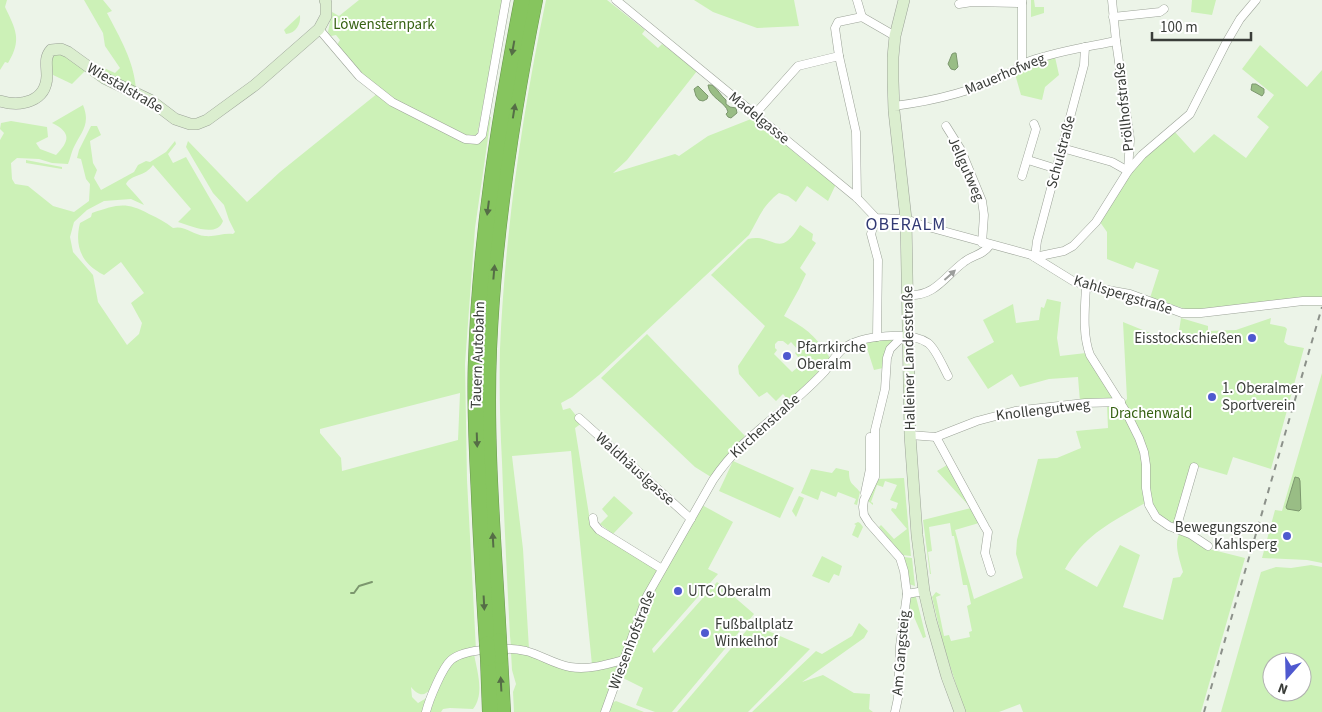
<svg xmlns="http://www.w3.org/2000/svg" width="1322" height="712" font-family="'Source Sans 3',sans-serif">
	<style>
		.green { fill: #ccf1b7; fill-rule: evenodd }
		.water { fill: #99bd85; stroke: #7c976e }
		.lines { fill: none; stroke-linecap: round; stroke-linejoin: round }
		.stream { stroke: #7c976e; stroke-width: 2 }
		.street-casing { stroke: #9ca398; stroke-width: 9 }
		.secondary-casing { stroke: #9ca398; stroke-width: 12 }
		.highway-casing { stroke: #6b9551; stroke-width: 16 }
		.street { stroke: #fff; stroke-width: 8 }
		.secondary { stroke: #dbeecf; stroke-width: 11 }
		.highway { stroke: #86c55e; stroke-width: 15 }
		.rail { stroke: #8c918a; stroke-width: 2; stroke-dasharray: 6 6; stroke-linecap: butt }
		.highway-bridge-casing { stroke: #6b9551; stroke-width: 16; stroke-linecap: butt }
		.highway-bridge { stroke: #86c55e; stroke-width: 15 }
		.oneway { fill: #556d46 }
		.oneway2 { fill: #9c9e9c }
		.poi-dot { fill: #4f59cf; stroke: #fff; stroke-width: 2 }
		.labels { text-anchor: middle; dominant-baseline: central; stroke-width: 4; stroke-linejoin: round; paint-order: stroke }
		.park-label { font-size: 15px; fill: #366112; stroke: #fff }
		.street-label { font-size: 15px; fill: #3a3d39; stroke: #fff }
		.poi-label { font-size: 15px; fill: #3a3d39; stroke: #fff; text-anchor: start }
		.quarter-label { font-size: 18px; letter-spacing: 1px; fill: #313974; stroke: #fff }
	</style>
	<rect width="100%" height="100%" fill="#ecf4e8"/>
	<g class="green">
		<path d="M0,0H7L5,7C16,30 22,40 8,63L5,62L0,70Z"/>
		<path d="M84,0H103L112,11L107,13C120,38 134,61 136,89L100,72L104,68L115,73L120,68L105,46L103,33Z"/>
		<polygon points="359,0 503,0 477,136 469,138 399,105 361,75 337,45 340,40 336,35 331,36 328,32 332,12 339,16"/>
		<path d="M546,0H607L645,30L642,34L658,48L662,44L697,71L627,160L613,173L675,154L679,156L708,136L751,119H756L807,163L836,184L828,201L807,186L796,202L788,196L779,193C762,206 759,218 749,235L599,375L572,397L561,403L563,410L570,408L582,423L575,428L591,527L658,569L623,654L619,658L592,665L571,451L512,456L523,549L529,649L511,646L510,636C507,578 504,520 502,462C500,424 499,387 500,349C505,233 522,114 546,0Z"/>
		<polygon points="694,0 794,0 799,26 757,28 713,12"/>
		<polygon points="1031,0 1034,0 1035,7 1044,7 1044,13 1031,17"/>
		<polygon points="1192,0 1216,0 1212,15 1191,12"/>
		<path d="M300,15C301,24 296,33 286,34L284,30Z"/>
		<polygon points="1260,45 1307,87 1322,70 1322,297 1189,310 1150,298 1159,270 1136,262 1133,269 1107,259 1107,232 1100,222 1131,170 1156,145 1174,131 1194,153 1214,134 1246,158 1269,127 1257,117 1274,95 1242,69"/>
		<polygon points="63,54 86,70 72,84 51,74 52,55"/>
		<polygon points="1055,57 1059,75 1045,87 1042,100 1021,95 1015,74 1037,62"/>
		<path d="M378,93L402,111L467,142C486,146 485,131 489,117H491L475,228L465,364L467,480L476,650C468,651 460,651 453,655C439,665 431,712 411,687L412,697L418,703L430,696L435,697C440,674 449,657 474,654C477,671 485,694 473,709L450,708L443,709L441,712H0V140L4,133L0,129L1,123L11,121L47,127L48,137L36,143L40,149L56,155C70,141 71,132 52,123L83,105C91,125 81,132 73,149C71,154 70,159 68,164L52,163L39,159L17,158L11,163L12,179L15,184L28,186L53,206L74,212L89,201L90,184L86,179L81,159L77,158L79,150L91,126H97L101,135L90,141L93,163L97,170L94,178L101,190L134,172L138,165L146,161L150,162L166,152L175,141L176,144L168,154L173,163L186,157L223,221C217,238 191,226 178,222L191,209L153,165C145,177 131,174 126,184C130,189 141,200 144,205L131,199L104,201L87,210L74,222L70,237L73,252L93,275L98,302L127,345L139,334L142,323L131,303L144,293L121,262L104,275C82,264 74,247 80,223L91,217L92,213C117,205 125,201 149,214C158,218 165,222 173,228C185,225 193,235 205,236C215,237 223,233 233,234L235,232L229,220L224,205L213,193L186,147L188,141L247,202L280,172ZM460,393L458,440L342,471L341,458L320,433V429Z"/>
		<polygon points="26,160 62,167 62,169 26,163"/>
		<path d="M800,225L813,234L812,240L816,243L800,268L806,274L799,289L784,316C809,330 815,336 831,359L789,401L783,394L776,401L767,392L759,397L739,374L738,366L765,326L711,275L748,239C775,233 778,261 800,225ZM778,341H783L788,345L791,342L798,350L795,353L798,357L804,361L803,364L807,367L802,372L797,368L792,372L774,354L777,350L775,348V344Z"/>
		<polygon points="1047,299 1061,302 1057,338 1060,356 1086,353 1113,397 1112,399 1080,402 1078,377 1049,379 1020,387 1012,374 988,389 967,357 994,342 983,320 1013,304 1016,323 1039,320 1041,307 1044,308"/>
		<polygon points="1181,318 1208,326 1208,331 1236,330 1271,318 1270,324 1285,327 1287,329 1284,342 1288,345 1304,348 1271,469 1233,457 1227,475 1192,465 1175,525 1162,519 1155,511 1151,499 1148,460 1124,402 1127,399 1123,322 1177,344"/>
		<polygon points="647,334 745,436 730,451 711,477 695,467 601,378"/>
		<polygon points="892,339 894,341 883,359 883,368 874,370 865,342"/>
		<polygon points="1322,373 1322,563 1307,560 1262,558 1275,510 1282,511"/>
		<path d="M1107,405L1119,406C1131,418 1143,450 1144,467C1145,479 1145,490 1147,502C1113,521 1085,534 1065,569L1097,587L1120,545L1140,555L1123,607L1163,620L1173,578L1180,577L1183,572C1180,561 1173,543 1180,533L1209,549L1245,558L1201,712H1023L1020,704L999,712H965L944,647L932,597L936,592L941,595L936,597L944,636L949,635L951,641L970,637L969,632L972,631L967,606L971,604L967,585H963L954,536H952L950,523L929,527L932,551L928,552L931,574H930L923,520L971,508L937,471L947,465L979,523L955,530L974,599L1023,578L1016,554L1017,540L1038,459L1057,458L1081,448L1076,431L1108,428Z"/>
		<polygon points="733,461 794,488 780,518 719,491"/>
		<path d="M836,468L849,471C849,485 853,483 860,492L857,505L854,504L856,499L838,492L836,497L821,491L818,500L801,493L811,469L832,473Z"/>
		<polygon points="904,478 911,556 902,555 879,527 881,525 894,539 907,529 891,510 892,508 896,509 898,503 890,500 897,485 885,481 883,487 877,485 871,502 873,503 873,505 868,501 876,479"/>
		<polygon points="614,496 633,513 613,534 600,524 608,516 602,509"/>
		<polygon points="799,496 804,498 796,517 792,511"/>
		<polygon points="702,505 733,522 708,569 718,574 652,649 653,652 654,653 717,582 754,614 672,712 655,712 636,705 643,688 619,676 647,600"/>
		<polygon points="858,522 860,523 863,527 858,538 852,535 856,525 854,524"/>
		<polygon points="822,556 842,566 839,576 834,574 829,583 812,576"/>
		<polygon points="904,557 912,558 915,586 909,584"/>
		<path d="M1311,565L1322,567V712H1221L1261,572L1276,567L1291,568ZM1272,662H1302V692H1272Z"/>
		<polygon points="912,597 916,597 926,637 923,638 909,605 908,599"/>
		<polygon points="859,623 868,631 864,638 802,682 823,675 854,693 870,694 869,709 873,712 752,712 816,651 822,654 852,636"/>
		<polygon points="752,624 810,649 748,712 677,712"/>
		<polygon points="511,652 522,652 562,667 618,666 618,669 603,712 514,712 513,692 516,684 512,670"/>
		<polygon points="616,701 644,712 608,712 612,703"/>
	</g>
	<g class="water">
		<polygon points="954,53 956,53 958,67 955,70 951,69 948,64 952,54"/>
		<polygon points="1252,84 1256,84 1264,89 1264,93 1262,96 1251,90"/>
		<path d="M708,85H712C718,89 720,95 726,100V104L730,107L736,108L737,113L731,118L728,117L726,114L728,112C726,102 709,98 708,85Z"/>
		<polygon points="698,86 708,96 707,99 703,101 699,100 696,96 694,89"/>
		<polygon points="1295,477 1299,478 1300,481 1301,509 1299,511 1287,509 1286,507"/>
	</g>
	<g class="lines">
		<polyline class="stream" points="351,593 354,593 359,586 372,582"/>
		<g class="street-casing">
			<g id="street">
				<polyline points="616,0 857,198 876,218 906,219 921,225 1031,255 1073,281 1091,287 1130,294 1182,313 1201,313 1303,301 1322,301"/>
				<polyline points="857,0 862,17"/>
				<polyline points="1022,0 1022,64"/>
				<polyline points="959,4 972,2 1022,3"/>
				<polyline points="1113,17 1160,12 1164,9"/>
				<polyline points="319,29 359,76 392,102 465,139 477,140 482,135 506,0"/>
				<polyline points="839,56 856,132 857,198"/>
				<path d="M894,106C933,101 972,92 1007,74C1016,70 1022,64 1030,61C1058,51 1087,47 1116,41"/>
				<polyline points="755,114 798,66 839,56 835,28 838,22 862,17 895,36"/>
				<polyline points="946,126 961,150 982,201 984,215 982,243"/>
				<polyline points="1062,148 1112,162 1128,171 1142,155 1190,114 1226,43 1240,19 1256,0"/>
				<polyline points="1028,160 1057,169"/>
				<polyline points="1022,176 1036,129 1034,124"/>
				<polyline points="876,218 871,234 878,260 877,337"/>
				<polyline points="1035,257 1064,251 1073,246 1096,222 1128,171 1130,139 1116,41 1112,0"/>
				<polyline points="1035,257 1037,241 1084,65 1085,47"/>
				<path d="M1086,286C1085,308 1082,334 1090,355L1126,412L1139,438L1144,452L1146,465V488L1149,505L1156,517L1169,526L1190,534L1208,546"/>
				<path d="M908,295C935,297 945,276 964,262C974,254 982,256 990,245"/>
				<polyline points="902,337 890,349 887,358 885,389 875,430 875,477 864,500 863,507 864,515 869,523 900,558 904,571 907,594 924,591"/>
				<polyline points="579,418 691,519"/>
				<polyline points="910,435 936,437 977,421 1015,411 1085,403 1121,402"/>
				<polyline points="936,437 985,527 988,532 985,553 991,572"/>
				<polyline points="865,493 870,469 870,437"/>
				<polyline points="593,518 594,524 599,530 662,569"/>
				<polyline points="1176,529 1194,467"/>
				<path d="M426,712C429,700 442,668 451,660C465,648 508,647 526,651C541,655 554,664 570,667C588,670 605,665 623,660"/>
				<path d="M605,712L647,596L713,480C738,443 765,426 797,398C807,389 816,381 825,371C831,363 836,354 844,348C861,335 911,331 928,343C936,349 943,367 948,376"/>
				<polyline points="895,712 898,698 900,646 907,594"/>
			</g>
		</g>
		<g class="secondary-casing">
			<g id="secondary">
				<polyline points="904,0 895,36 893,57 893,81 894,111 906,219 910,435 917,535 924,591 931,621 947,677 960,712"/>
				<path d="M0,101C21,107 46,102 47,76C47,66 44,58 51,50L61,49L68,52L104,78L150,100L175,119L190,124H197L207,120L255,85L319,29L326,16V3L325,0"/>
			</g>
		</g>
		<g class="highway-casing">
			<g id="highway">
				<path d="M499,641C494,544 485,446 489,349C494,232 512,115 535,0"/>
				<path d="M487,644C484,595 481,545 479,496C477,451 474,405 476,360C480,239 499,119 522,0"/>
				<polyline points="500,656 503,712"/>
				<polyline points="488,658 490,712"/>
			</g>
		</g>
		<use href="#street" class="street"/>
		<use href="#secondary" class="secondary"/>
		<use href="#highway" class="highway"/>
		<polyline class="rail" points="1204,712 1322,307"/>
		<g class="highway-bridge-casing">
			<g id="highway-bridge">
				<polyline points="499,641 500,656"/>
				<polyline points="487,644 488,658"/>
			</g>
		</g>
		<use href="#highway-bridge" class="highway-bridge"/>
	</g>
	<defs><path id="oneway-solid" d="M-6-.8H1V-3.2L6.5 0L1 3.2V.8H-6Z" transform="scale(1.25)"/></defs>
	<g class="oneway">
		<use href="#oneway-solid" transform="translate(513 48) rotate(100)"/>
		<use href="#oneway-solid" transform="translate(514 111) rotate(-81)"/>
		<use href="#oneway-solid" transform="translate(488 208) rotate(97)"/>
		<use href="#oneway-solid" transform="translate(494 272) rotate(-85)"/>
		<use href="#oneway-solid" transform="translate(477 440) rotate(88)"/>
		<use href="#oneway-solid" transform="translate(493 540) rotate(-93)"/>
		<use href="#oneway-solid" transform="translate(484 603) rotate(87)"/>
		<use href="#oneway-solid" transform="translate(501 684) rotate(-93)"/>
	</g>
	<use class="oneway2" href="#oneway-solid" transform="translate(950 275) rotate(-42)"/>
	<g class="poi-dot">
		<circle cx="1252" cy="338" r="5"/>
		<circle cx="787" cy="356" r="5"/>
		<circle cx="1212" cy="397" r="5"/>
		<circle cx="1287" cy="536" r="5"/>
		<circle cx="678" cy="591" r="5"/>
		<circle cx="705" cy="633" r="5"/>
	</g>
	<g class="labels">
		<g class="park-label">
			<text x="384" y="24">Löwensternpark</text>
			<text x="1151" y="413">Drachenwald</text>
		</g>
		<g class="street-label">
			<text transform="translate(1005 74) rotate(-23)">Mauerhofweg</text>
			<text transform="translate(125 88) rotate(30)">Wiestalstraße</text>
			<text transform="translate(1124 107) rotate(-96)">Pröllhofstraße</text>
			<text transform="translate(759 118) rotate(39)">Madelgasse</text>
			<text transform="translate(1061 152) rotate(-75)">Schulstraße</text>
			<text transform="translate(966 169) rotate(66)">Jellgutweg</text>
			<text transform="translate(1123 295) rotate(17)">Kahlspergstraße</text>
			<text transform="translate(478 355) rotate(-88)">Tauern Autobahn</text>
			<text transform="translate(909 358) rotate(-91)">Halleiner Landesstraße</text>
			<text transform="translate(1043 410) rotate(-7)">Knollengutweg</text>
			<text transform="translate(765 426) rotate(-42)">Kirchenstraße</text>
			<text transform="translate(635 469) rotate(42)">Waldhäuslgasse</text>
			<text transform="translate(632 640) rotate(-69)">Wiesenhofstraße</text>
			<text transform="translate(901 653) rotate(-85)">Am Gangsteig</text>
		</g>
		<g class="poi-label">
			<text x="1242" y="338" text-anchor="end">Eisstockschießen</text>
			<text x="797" y="347">Pfarrkirche<tspan x="797" dy="17">Oberalm</tspan></text>
			<text x="1222" y="388">1. Oberalmer<tspan x="1222" dy="17">Sportverein</tspan></text>
			<text x="1277" y="527" text-anchor="end">Bewegungszone<tspan x="1277" dy="17">Kahlsperg</tspan></text>
			<text x="688" y="591">UTC Oberalm</text>
			<text x="715" y="624">Fußballplatz<tspan x="715" dy="17">Winkelhof</tspan></text>
		</g>
		<g class="quarter-label">
			<text x="906" y="224">OBERALM</text>
		</g>
	</g>
	<g transform="translate(1287 677) rotate(200)"><circle r="24" fill="#ffffff" stroke="#b0b1b0"/>
	<path d="M0-4L9 19L0 12L-9 19Z" fill="#4f59cf"/>
	<text y="-8" font-size="14" font-weight="bold" text-anchor="middle" fill="#3a3d39">N</text>
	</g>
	<path d="M1152 32v8h99v-8" fill="none" stroke="#3a3d39" stroke-width="2.5"/>
	<text x="1160" y="32" font-size="15" fill="#3a3d39" stroke="#ffffff" stroke-width="4" paint-order="stroke">100 m</text>
</svg>
